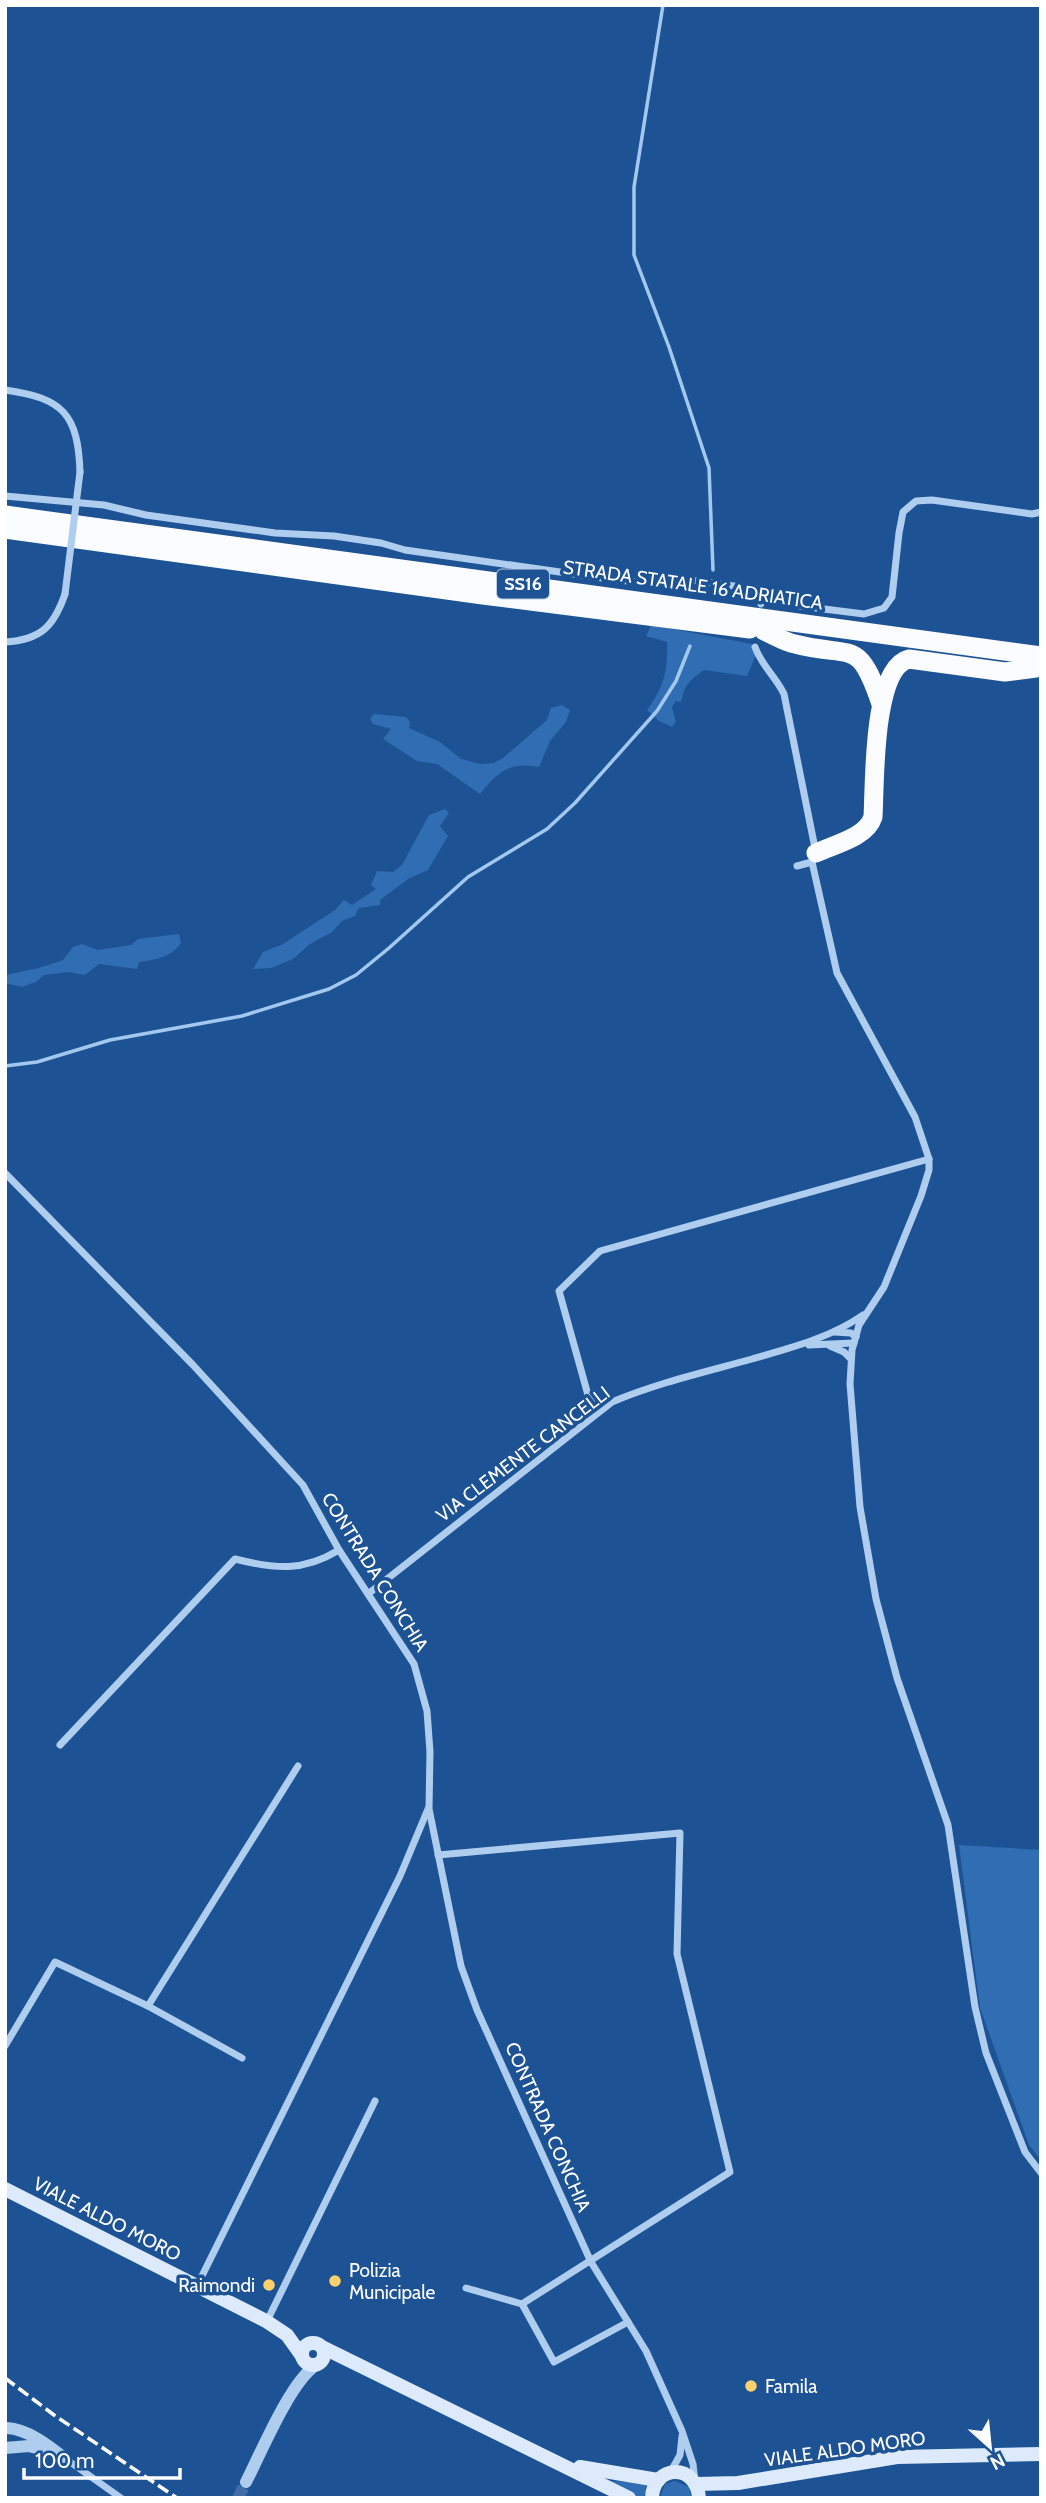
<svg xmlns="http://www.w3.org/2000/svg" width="1046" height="2503" font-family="Cabin,sans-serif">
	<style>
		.green { fill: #306db2 }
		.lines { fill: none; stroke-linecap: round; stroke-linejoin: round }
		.stream { stroke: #a2c8f0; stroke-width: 3.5 }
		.tertiary-tunnel { stroke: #3f6da4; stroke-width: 12; stroke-dasharray: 12 6; stroke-linecap: butt }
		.minor { stroke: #afcdef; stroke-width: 7 }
		.tertiary { stroke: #afcdef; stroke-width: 12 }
		.secondary { stroke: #dceafb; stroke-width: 14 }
		.trunk { stroke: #fbfcff; stroke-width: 19 }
		.rail { stroke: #fff; stroke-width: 3.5; stroke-dasharray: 12 5; stroke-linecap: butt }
		.minor-bridge { stroke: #afcdef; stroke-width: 7 }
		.poi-dot { fill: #fed16d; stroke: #1d5394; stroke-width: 2.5 }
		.labels { text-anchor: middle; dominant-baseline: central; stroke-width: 7; stroke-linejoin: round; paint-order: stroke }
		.shield { fill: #1d5394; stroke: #bbcbdf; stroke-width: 2 }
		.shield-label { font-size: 18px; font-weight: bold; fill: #fff }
		.street-label { font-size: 19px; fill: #fff; stroke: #1d5394 }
		.poi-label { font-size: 19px; fill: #fff; stroke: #1d5394; text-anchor: start }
	</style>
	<rect width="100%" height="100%" fill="#1d5394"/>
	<g class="green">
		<path d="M651,625L752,644L755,657L747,676L704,670C689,681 685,684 681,702L676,701L672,707L676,722L672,727L659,721L647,710C664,687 668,670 667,642L646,636Z"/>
		<path d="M562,705L570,710L566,722L550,741L539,767C509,761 498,772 480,794L437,764L417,761L383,739L391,729L373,724L370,719L374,714L406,717L410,722L409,728L440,742L461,759L480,764L494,763L503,758L547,720L551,708Z"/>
		<polygon points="445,809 449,813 440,826 448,836 428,870 408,879 380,900 380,905 359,908 355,916 342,921 332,932 310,944 293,959 271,968 253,969 263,952 283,944 335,910 344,900 352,905 376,889 371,885 377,871 393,872 402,865 429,815"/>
		<path d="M179,934L181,943C170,958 157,959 139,962L137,969L99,964L85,975L68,972L44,975L36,982L22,987L5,983V975L39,968L63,960L73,947L82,944L98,950L131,945L138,939Z"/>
		<polygon points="959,1845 1041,1850 1041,2160 1029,2145 980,2008"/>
		<polygon points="596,2476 612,2481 647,2483 644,2498 638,2498 594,2477"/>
		<polygon points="675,2481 689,2487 691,2498 660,2498 665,2484"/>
	</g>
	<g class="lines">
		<g class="stream">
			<polyline points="663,5 634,187 634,255 669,347 709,468 713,570"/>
			<polyline points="5,1066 37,1062 110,1040 242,1016 329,989 356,975 389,948 468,877 547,829 575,803 657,711 676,681 690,646"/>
		</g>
		<polyline class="tertiary-tunnel" points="238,2498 246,2482"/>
		<g class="minor">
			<path d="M5,390C63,398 78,414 80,472"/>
			<polyline points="5,496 104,505 146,515 275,533 334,536 381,543 405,550 609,579 637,582 684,579 762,590 800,606 864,614 884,608 892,597 899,533 903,512 916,501 932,500 1032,514 1041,512"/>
			<polyline points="761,604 762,590"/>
			<path d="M5,642C41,640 54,626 65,594"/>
			<path d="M755,647C761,665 776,677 784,694L816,853L812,862L837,973L915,1117L929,1159V1170L921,1196L884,1287L859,1325L852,1350L850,1384L860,1507L876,1599L897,1678L948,1825L975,2007L986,2053L1025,2152L1041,2173"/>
			<polyline points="797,866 812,862"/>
			<polyline points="5,1173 193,1365 303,1485 339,1550 414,1664 427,1711 430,1752 429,1809 461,1966 477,2010 591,2262 646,2351 682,2431 693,2464 695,2482"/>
			<polyline points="834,1332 851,1333 856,1337"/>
			<polyline points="809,1345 854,1343"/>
			<polyline points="830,1346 844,1352 851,1359"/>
			<polyline points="601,1410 588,1395 559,1291 600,1251 929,1159"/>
			<path d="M368,1594L612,1402C657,1383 705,1372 752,1359C790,1348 830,1338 863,1315"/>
			<path d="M60,1745L235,1559C275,1569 303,1572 339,1550"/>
			<polyline points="438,1855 680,1833 677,1954 730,2172 522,2304"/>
			<polyline points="148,2006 298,1766"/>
			<polyline points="5,2046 55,1962 148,2006 242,2058"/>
			<polyline points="197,2286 400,1876 428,1809"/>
			<polyline points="466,2288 522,2304 554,2362 628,2322"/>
			<polyline points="267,2321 375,2101"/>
			<polyline points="63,2457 121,2498"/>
			<polyline points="670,2473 680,2455 682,2436"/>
		</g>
		<g class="tertiary">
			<path d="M7,2428C27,2429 48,2445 63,2457"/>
			<polyline points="5,2448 29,2446 46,2451"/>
			<path d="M246,2482C261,2453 290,2382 316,2365"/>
		</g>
		<g class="secondary">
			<polyline points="5,2189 266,2321 287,2335 302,2356"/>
			<circle cx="313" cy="2354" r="11"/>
			<polyline points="322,2347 629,2498"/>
			<polyline points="580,2467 658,2480"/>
			<polyline points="696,2484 738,2483 897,2457 1041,2454"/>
			<path d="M652,2498C653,2464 697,2463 699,2498"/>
		</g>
		<g class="trunk">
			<polyline points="5,515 1041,656"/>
			<polyline points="5,529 483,595 750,629"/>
			<path d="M764,631C774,635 784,642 795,644C853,659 858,636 881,704"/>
			<path d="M816,853C835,844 866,838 873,817C875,784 872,668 909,659L1005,672L1036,668"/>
		</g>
		<polyline class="rail" points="5,2378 54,2415 177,2498"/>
		<polyline class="minor-bridge" points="65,594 80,472"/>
	</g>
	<g class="poi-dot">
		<circle cx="335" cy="2281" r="7"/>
		<circle cx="269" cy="2285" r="7"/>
		<circle cx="751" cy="2386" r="7"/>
	</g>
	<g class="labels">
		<rect class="shield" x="497" y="569.5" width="52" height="29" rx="5"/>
		<g class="shield-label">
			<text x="523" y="584">SS16</text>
		</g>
		<g class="street-label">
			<text transform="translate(693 585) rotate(8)">STRADA STATALE 16 ADRIATICA</text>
			<text transform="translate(523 1454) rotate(-37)">VIA CLEMENTE CANCELLI</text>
			<text transform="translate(375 1572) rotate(58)">CONTRADA CONCHIA</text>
			<text transform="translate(548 2127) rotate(66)">CONTRADA CONCHIA</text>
			<text transform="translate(107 2219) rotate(27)">VIALE ALDO MORO</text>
			<text transform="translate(845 2449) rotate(-8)">VIALE ALDO MORO</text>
		</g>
		<g class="poi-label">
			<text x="349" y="2270">Polizia<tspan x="349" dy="22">Municipale</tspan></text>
			<text x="255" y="2285" text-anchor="end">Raimondi</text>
			<text x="765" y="2386">Famila</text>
		</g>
	</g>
	<rect width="1046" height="2503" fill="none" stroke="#ffffff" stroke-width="14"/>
	<g transform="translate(990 2447) rotate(153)" stroke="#1d5394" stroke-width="5" paint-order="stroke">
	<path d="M0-5L12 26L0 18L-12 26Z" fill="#ffffff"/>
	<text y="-10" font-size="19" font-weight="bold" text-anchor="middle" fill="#ffffff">N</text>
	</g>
	<path d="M24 2468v10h156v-10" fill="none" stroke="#ffffff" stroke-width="3.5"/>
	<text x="35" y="2468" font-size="21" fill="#ffffff" stroke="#1d5394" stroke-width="5" paint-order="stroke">100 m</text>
</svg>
